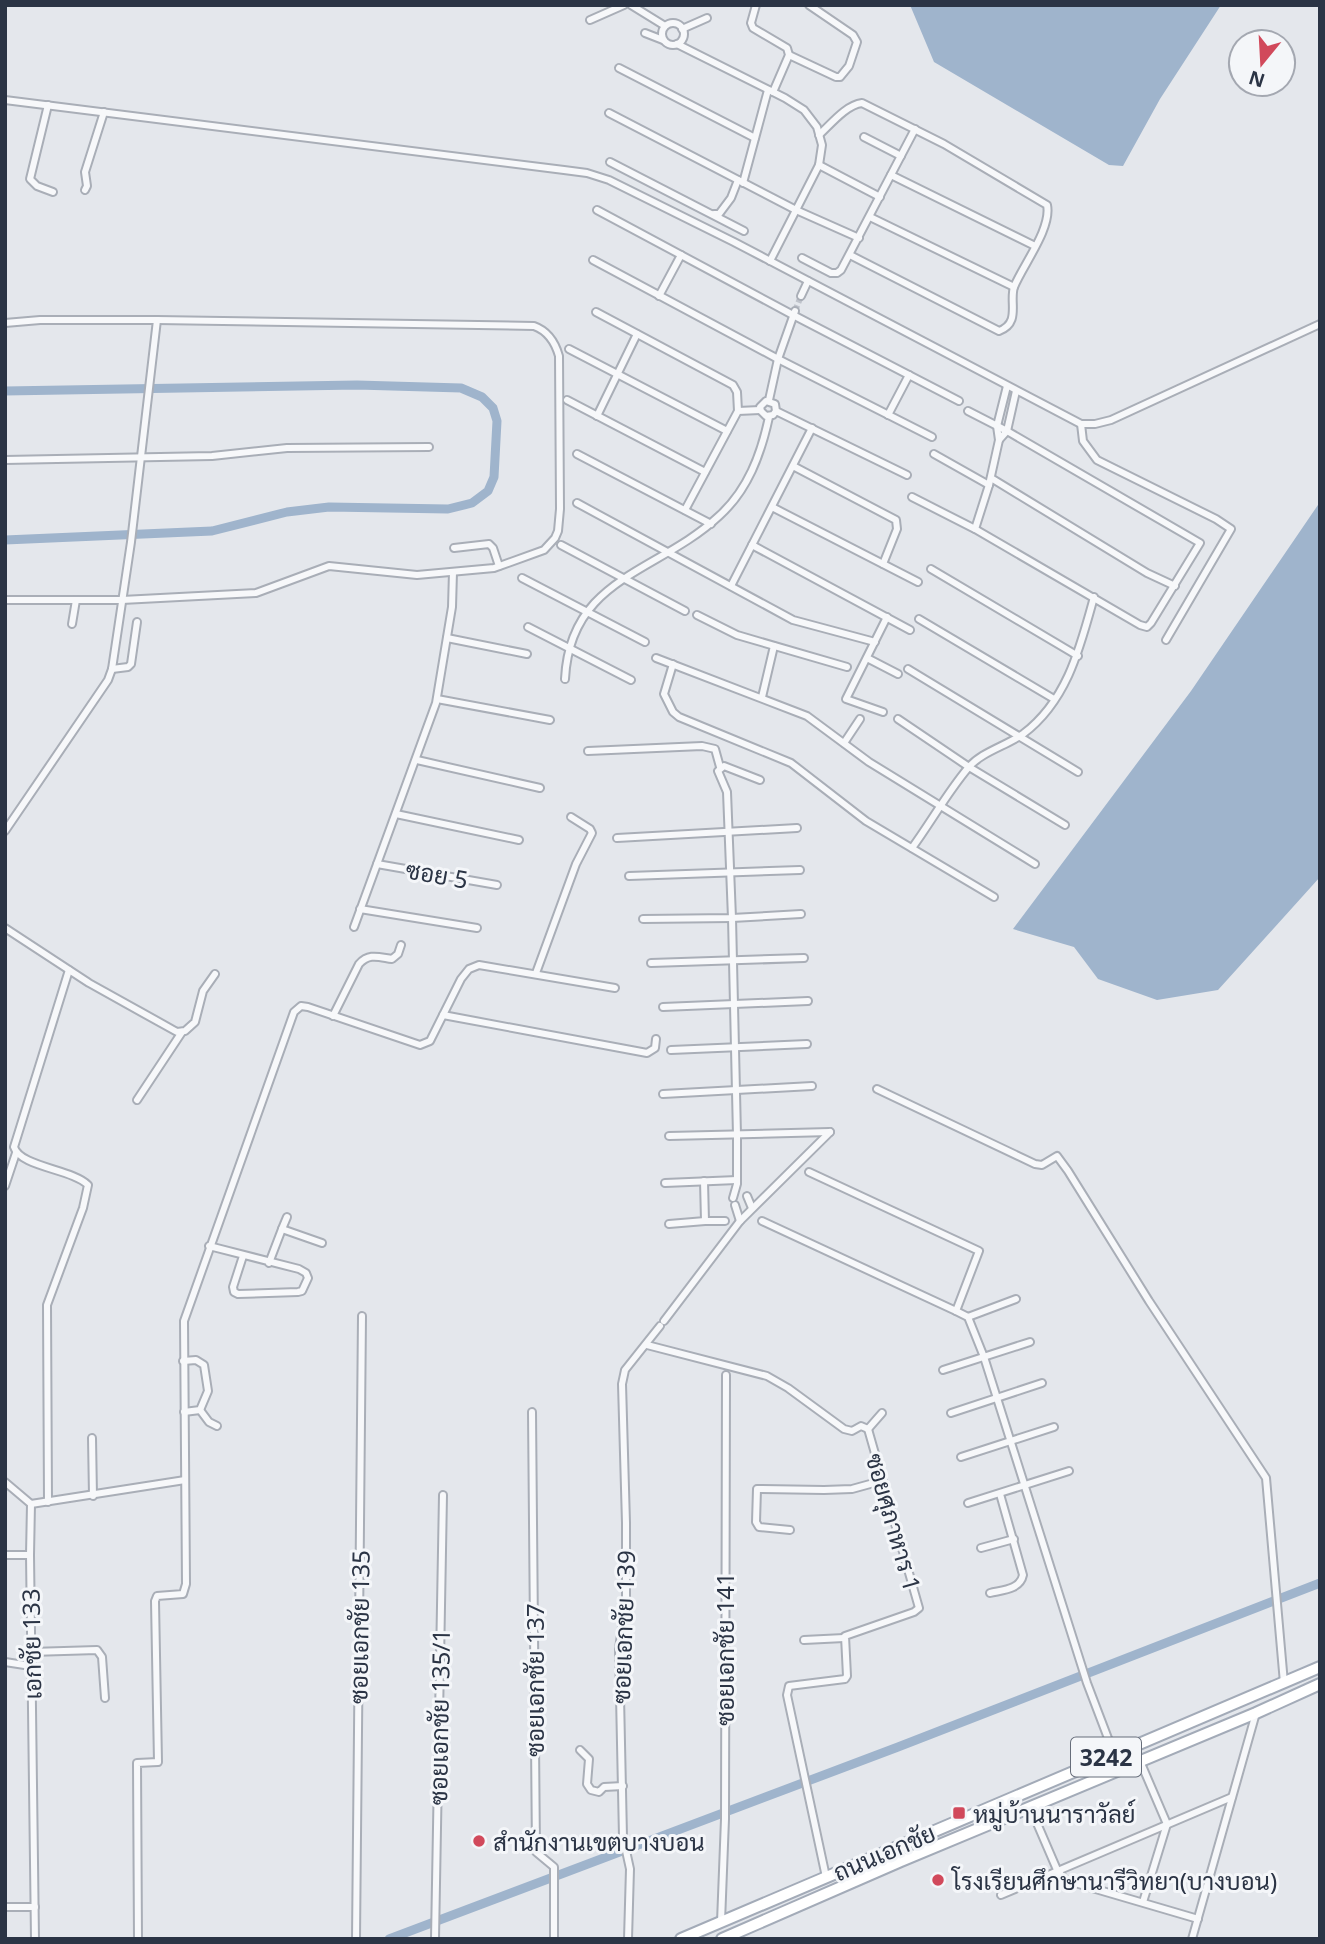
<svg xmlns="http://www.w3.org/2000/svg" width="1325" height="1944" font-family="'Noto Sans',Sarabun,sans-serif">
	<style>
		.water { fill: #9fb4cc }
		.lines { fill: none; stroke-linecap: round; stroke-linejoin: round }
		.canal { stroke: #9fb4cc; stroke-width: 9 }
		.minor-tunnel { stroke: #bfc3cb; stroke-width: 6; stroke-dasharray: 6 3; stroke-linecap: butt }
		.minor-casing { stroke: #a9aeb7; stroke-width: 10 }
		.primary-casing { stroke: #a3abb8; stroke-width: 14 }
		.minor { stroke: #f7f8fa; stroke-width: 6 }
		.primary { stroke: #fff; stroke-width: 10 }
		.poi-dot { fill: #d1495b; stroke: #f4f6f9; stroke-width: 2.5 }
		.labels { text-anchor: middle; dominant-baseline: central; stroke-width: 6; stroke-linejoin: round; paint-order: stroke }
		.shield { fill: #f4f6f9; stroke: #676e7b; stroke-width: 2 }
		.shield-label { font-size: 23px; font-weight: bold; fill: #2b3445 }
		.street-label { font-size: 24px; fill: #2b3445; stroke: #f4f6f9 }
		.poi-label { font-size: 24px; fill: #2b3445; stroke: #f4f6f9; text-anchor: start }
	</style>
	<rect width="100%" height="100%" fill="#e4e7ec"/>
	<g class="water">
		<polygon points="910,5 1221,5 1160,99 1123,166 1109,165 934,62"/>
		<polygon points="1320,502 1320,877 1218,990 1157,1000 1098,979 1074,947 1013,929 1191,691"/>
	</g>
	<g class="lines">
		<g class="canal">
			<polyline points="5,391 357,385 461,388 482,397 493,408 497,421 494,477 488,491 472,503 448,509 329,507 287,512 212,531 5,540"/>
			<polyline points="389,1939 898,1747 1320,1583"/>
		</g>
		<polyline class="minor-tunnel" points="795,311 801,296"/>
		<g class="minor-casing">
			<g id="minor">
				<polyline points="631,5 665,26"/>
				<polyline points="756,5 751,23 753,28 787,48 789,55 773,92"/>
				<polyline points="590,20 624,5"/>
				<circle cx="673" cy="34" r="11"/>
				<polyline points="682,29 707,18"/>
				<polyline points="645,33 663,40"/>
				<polyline points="677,44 785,98 804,110 817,127 822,145 819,165 770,261"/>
				<polyline points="789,55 836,77 840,77 849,66 857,42 853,35 809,5"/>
				<polyline points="619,68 755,138"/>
				<polyline points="5,100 564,170 587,173 609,180 734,242 1081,424 1095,424 1111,420 1320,324"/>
				<polyline points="48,105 30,179 37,186 53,192"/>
				<polyline points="609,113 796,210 859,238"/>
				<path d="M819,135C831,124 846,105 862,103L944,144L1047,205C1052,228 1023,265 1014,287C1009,302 1021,323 999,331L850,255"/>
				<polyline points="864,137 901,156"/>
				<polyline points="610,162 744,231"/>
				<polyline points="819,165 880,197"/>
				<polyline points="891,175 1035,246"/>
				<polyline points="743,183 768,90"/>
				<polyline points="85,190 87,186 85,172 104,112"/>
				<polyline points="597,210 793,315 959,401"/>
				<polyline points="714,214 719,214 731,198 738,180"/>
				<polyline points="870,217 1014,287"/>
				<polyline points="802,258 831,273 837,273 841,270 915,129"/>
				<polyline points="593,260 778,359 932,437"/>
				<polyline points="659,296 681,255"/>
				<polyline points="801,296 808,281"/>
				<polyline points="596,312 733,385 737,392 738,411"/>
				<path d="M5,323L40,320H157L534,326C548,331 555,342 559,356L560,509L558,531L555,538L544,550L494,568L417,575L329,566L256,593L122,600H5"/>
				<polyline points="569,349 727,431"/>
				<polyline points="1007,386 997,426 999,440 1007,431 1016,391"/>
				<polyline points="567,400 705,472"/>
				<polyline points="769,400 778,359 795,311"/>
				<polyline points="776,411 773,415 766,416 761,411 760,407 766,401 775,404 776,411 907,475"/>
				<polyline points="888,415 909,375"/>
				<polyline points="597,416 637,334"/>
				<polyline points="1081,424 1083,441 1097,460 1216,519 1231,529 1166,640"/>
				<polyline points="577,454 711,524"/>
				<polyline points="934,454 989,485"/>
				<polyline points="5,460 212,456 287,448 429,447"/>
				<polyline points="793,466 896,520 897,529 883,564"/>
				<polyline points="991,478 1147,573 1175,586"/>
				<polyline points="912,497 975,529 1140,625 1147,627 1151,623 1200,543 1007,431 968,411"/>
				<polyline points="577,503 793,620 875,642"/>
				<polyline points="772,507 918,582"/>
				<polyline points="685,510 738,411 760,410"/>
				<polyline points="975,529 989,485 999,440"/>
				<polyline points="561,545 685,611"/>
				<polyline points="752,545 910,630"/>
				<polyline points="454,548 489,544 493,548 499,566"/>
				<polyline points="931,569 1078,656"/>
				<polyline points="522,578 645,642"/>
				<polyline points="731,586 812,428"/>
				<polyline points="697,615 737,635 847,667"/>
				<polyline points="919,619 1054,699"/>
				<polyline points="72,624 76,600"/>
				<polyline points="528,627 631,680"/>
				<polyline points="447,638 527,654"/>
				<polyline points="656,658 807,716 869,762 1035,864"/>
				<polyline points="867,658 898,674"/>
				<polyline points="673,664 664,694 673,712 679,717 791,763 866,821 994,897"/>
				<polyline points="112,669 128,667 131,664 137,622"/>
				<polyline points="908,669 1078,772"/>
				<path d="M565,679C570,577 658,573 719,516C748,490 761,454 769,417"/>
				<polyline points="762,697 774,646"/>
				<polyline points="437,699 550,720"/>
				<polyline points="883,712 846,699 887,617"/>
				<polyline points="898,719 969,767 1065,825"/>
				<polyline points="844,743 860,719"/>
				<polyline points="588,751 702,746 715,749 720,767"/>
				<polyline points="417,760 540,788"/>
				<polyline points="396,814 519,840"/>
				<polyline points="5,831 108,680 112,669 131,542 157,320"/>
				<polyline points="617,838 797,828"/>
				<path d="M912,848C931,822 947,793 968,768C981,752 1006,746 1023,734C1067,701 1080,648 1094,597"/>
				<polyline points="377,864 497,885"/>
				<polyline points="629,876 800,870"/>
				<polyline points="360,909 477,928"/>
				<polyline points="643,919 732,918 801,914"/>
				<polyline points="354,927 436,703 452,607 453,572"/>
				<polyline points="5,928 89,983 177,1032 185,1031 195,1022 203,991 215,974"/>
				<polyline points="651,963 804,958"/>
				<polyline points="536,973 576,864 592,833 590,829 571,817"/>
				<polyline points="663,1007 808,1001"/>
				<polyline points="443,1015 647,1053 655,1048 656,1039"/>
				<path d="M333,1016L359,964C369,953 378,957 392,959L398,954L401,945"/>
				<polyline points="671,1050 807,1044"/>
				<polyline points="877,1089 1035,1164 1042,1165 1057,1156 1068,1171 1149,1301 1266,1478 1284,1683"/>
				<polyline points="663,1094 812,1086"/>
				<polyline points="137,1100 182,1032"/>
				<polyline points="669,1136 830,1132"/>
				<polyline points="665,1183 737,1180"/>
				<polyline points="5,1186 16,1153"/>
				<polyline points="747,1196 752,1208"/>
				<polyline points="733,1198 737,1184 737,1135 732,918 727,792 718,771 724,766 760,780"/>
				<polyline points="735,1205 740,1221"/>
				<polyline points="705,1221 725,1221"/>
				<polyline points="762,1221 956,1311 979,1251 809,1172"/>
				<polyline points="669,1224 705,1221 704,1181"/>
				<polyline points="282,1229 287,1217"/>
				<polyline points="209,1246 299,1269 306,1273 308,1278 302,1291 298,1292 238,1294 234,1292 233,1287 243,1256"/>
				<polyline points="269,1263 282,1229 322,1243"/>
				<polyline points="956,1311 968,1317 984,1357 1087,1683 1114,1754"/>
				<polyline points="968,1317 1016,1299"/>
				<polyline points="664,1321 740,1221 830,1132"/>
				<polyline points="647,1345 767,1376 788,1388 844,1429 852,1431 861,1426 868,1429"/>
				<polyline points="183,1361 196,1360 204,1365 208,1391 200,1410 184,1412"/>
				<polyline points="943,1370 1030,1342"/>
				<polyline points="200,1410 209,1422 217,1426"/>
				<polyline points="532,1412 536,1852 554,1867 554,1939"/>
				<polyline points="951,1413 1042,1383"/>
				<polyline points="868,1429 882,1413"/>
				<polyline points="92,1438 93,1496"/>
				<polyline points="961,1457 1054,1427"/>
				<polyline points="5,1482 31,1504"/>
				<path d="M48,1502L47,1305L83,1208L88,1185C72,1169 20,1167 14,1147L69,970"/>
				<polyline points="968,1503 1069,1471"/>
				<polyline points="31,1504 30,1555 35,1939"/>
				<polyline points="31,1504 185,1480"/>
				<polyline points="790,1530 759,1527 756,1522 757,1489 824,1490 852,1489 881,1481"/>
				<polyline points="981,1548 1014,1539"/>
				<polyline points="5,1555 30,1555"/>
				<path d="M990,1593C1002,1590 1020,1590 1023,1575L1000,1494"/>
				<polyline points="804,1640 844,1638"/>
				<polyline points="31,1652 97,1650 102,1657 105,1698"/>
				<polyline points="5,1662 31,1666"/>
				<polyline points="580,1750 589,1759 587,1784 591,1790 599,1792 604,1787 623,1786"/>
				<polyline points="1140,1761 1167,1824 1143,1902"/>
				<polyline points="1030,1807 1058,1872"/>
				<polyline points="1059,1872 1065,1880 1198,1919"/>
				<polyline points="826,1877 787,1695 789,1686 845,1679 847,1676 845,1636 914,1612 919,1608 868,1429"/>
				<polyline points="1001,1895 1232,1797"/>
				<polyline points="5,1907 35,1907"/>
				<polyline points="721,1922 725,1819 726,1375"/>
				<polyline points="138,1939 137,1763 158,1762 155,1601 157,1596 183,1594 186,1584 184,1321 294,1012 301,1006 308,1007 420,1045 430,1041 461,979 469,969 479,965 615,988"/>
				<polyline points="356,1939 362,1316"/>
				<polyline points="435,1939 443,1495"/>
				<polyline points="628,1939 630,1869 623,1837 619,1649 626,1598 626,1523 622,1384 625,1370 660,1326"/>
				<polyline points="1192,1939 1256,1713"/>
			</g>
		</g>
		<g class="primary-casing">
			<g id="primary">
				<path d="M681,1939C894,1849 1107,1759 1320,1667"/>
				<polyline points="722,1939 901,1861 1256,1713 1320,1684"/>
			</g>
		</g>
		<use href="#minor" class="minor"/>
		<use href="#primary" class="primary"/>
	</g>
	<g class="poi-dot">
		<rect x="952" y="1806" width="14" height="14" rx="3.5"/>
		<circle cx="479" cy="1841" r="7"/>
		<circle cx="938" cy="1880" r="7"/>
	</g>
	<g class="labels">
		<rect class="shield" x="1071" y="1737.5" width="70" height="39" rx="5"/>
		<g class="shield-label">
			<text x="1106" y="1757">3242</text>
		</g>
		<g class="street-label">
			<text transform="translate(437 874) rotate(10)">ซอย 5</text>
			<text transform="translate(894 1522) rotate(74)">ซอยศุภาหาร 1</text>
			<text transform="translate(359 1627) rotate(-89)">ซอยเอกชัย 135</text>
			<text transform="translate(623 1627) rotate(-88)">ซอยเอกชัย 139</text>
			<text transform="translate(31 1644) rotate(-91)">เอกชัย 133</text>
			<text transform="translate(724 1649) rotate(-90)">ซอยเอกชัย 141</text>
			<text transform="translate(534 1680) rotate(-90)">ซอยเอกชัย 137</text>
			<text transform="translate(439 1717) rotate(-89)">ซอยเอกชัย 135/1</text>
			<text transform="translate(884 1852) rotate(-23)">ถนนเอกชัย</text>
		</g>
		<g class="poi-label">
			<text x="973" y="1813">หมู่บ้านนาราวัลย์</text>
			<text x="493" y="1841">สำนักงานเขตบางบอน</text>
			<text x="952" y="1880">โรงเรียนศึกษานารีวิทยา(บางบอน)</text>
		</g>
	</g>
	<rect width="1325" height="1944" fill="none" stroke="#2b3445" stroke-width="14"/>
	<g transform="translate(1262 63) rotate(198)"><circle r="33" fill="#f4f6f9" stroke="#a4a8b1" stroke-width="2"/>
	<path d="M0-5L12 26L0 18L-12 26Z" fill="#d1495b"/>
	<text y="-10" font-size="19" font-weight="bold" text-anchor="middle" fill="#2b3445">N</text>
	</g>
</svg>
